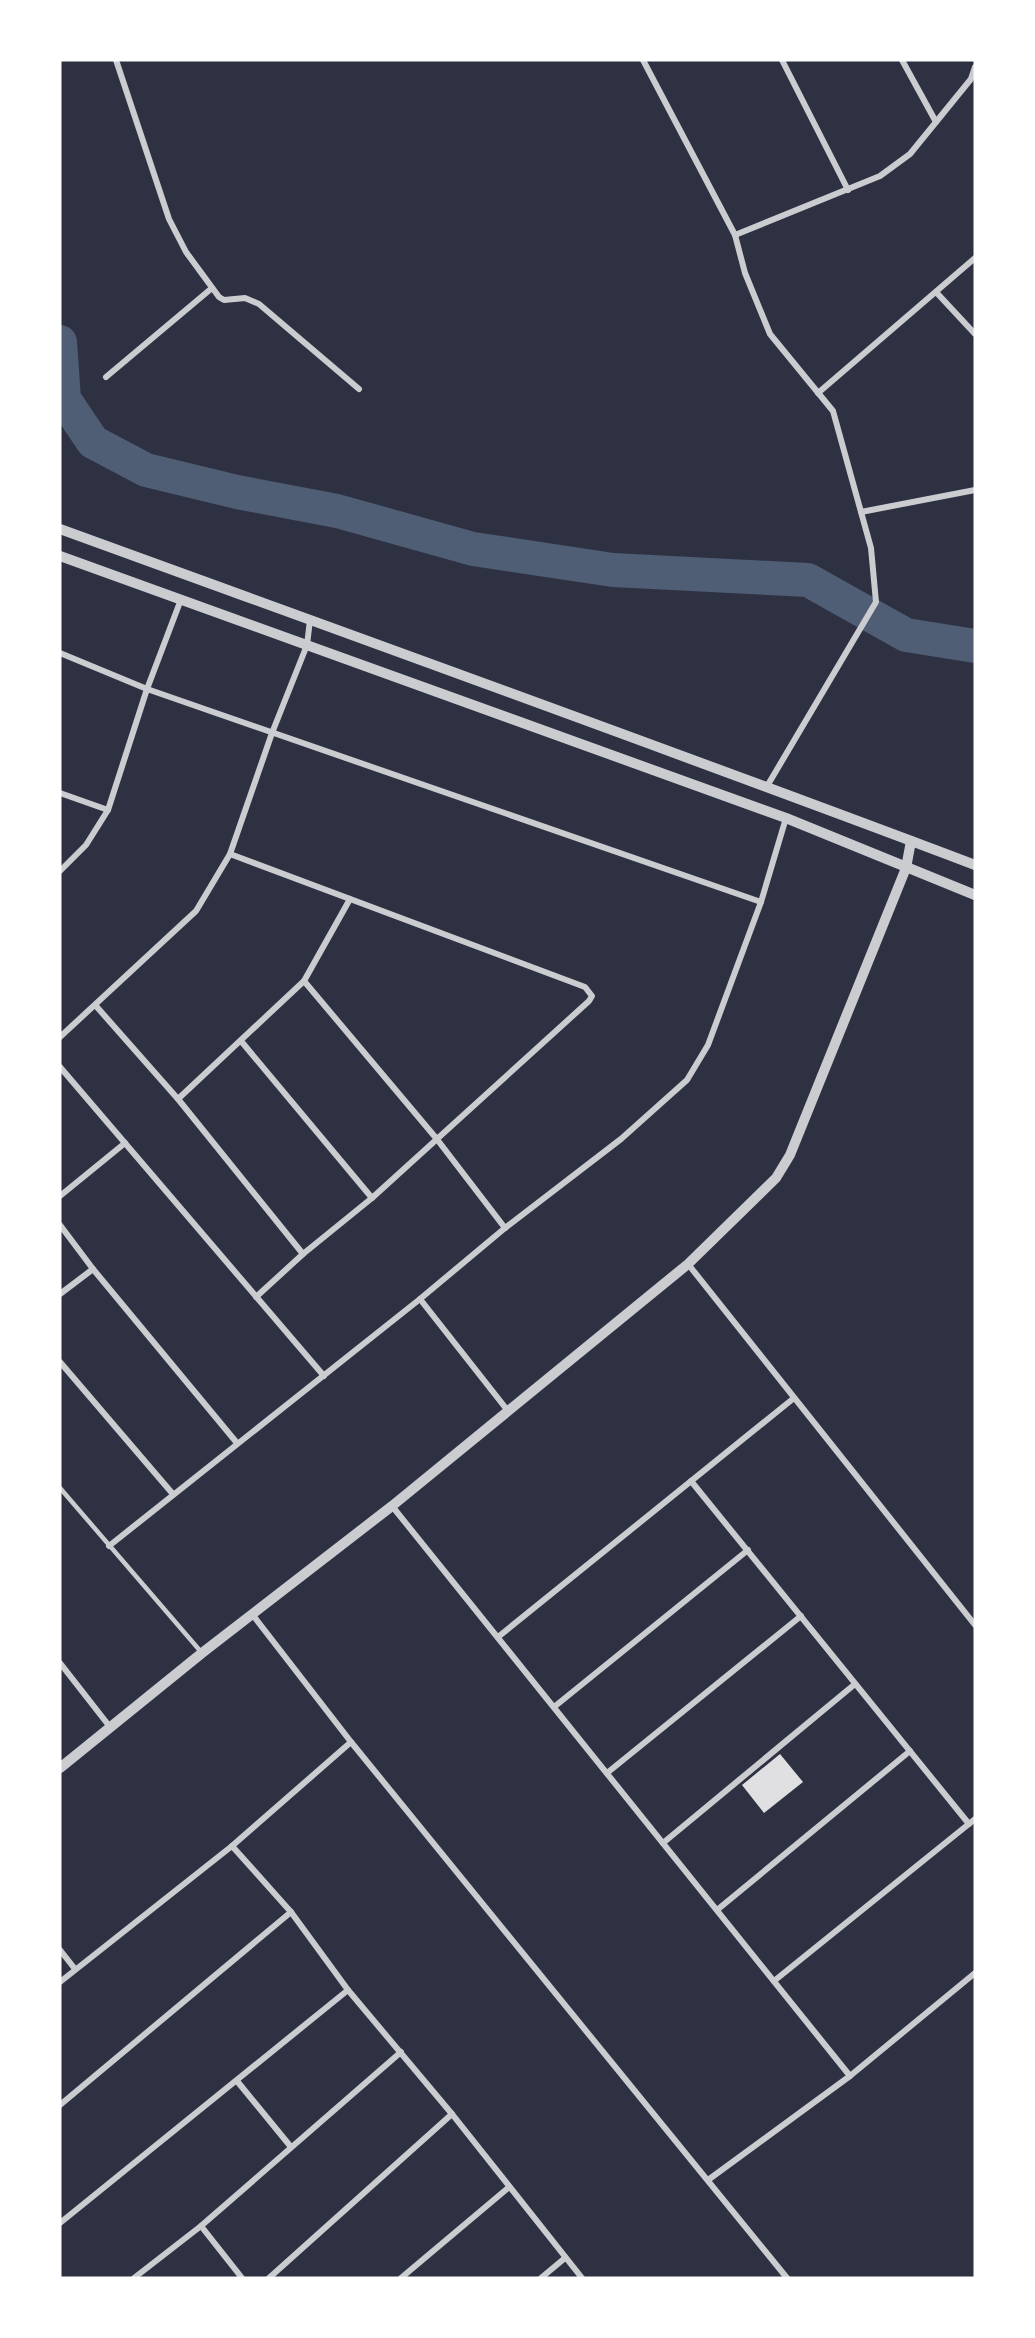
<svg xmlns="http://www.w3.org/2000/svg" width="1035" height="2338" font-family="'Nunito Sans',sans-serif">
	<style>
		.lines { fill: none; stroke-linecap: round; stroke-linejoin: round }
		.river { stroke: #4f5d75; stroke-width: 34 }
		.building { fill: #e0e0e3 }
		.service { stroke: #caccd0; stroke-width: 4.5 }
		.minor { stroke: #caccd0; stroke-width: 6 }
		.tertiary { stroke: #caccd0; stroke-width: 10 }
	</style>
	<rect width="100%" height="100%" fill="#2d3142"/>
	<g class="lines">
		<polyline class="river" points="60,342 64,399 93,442 146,470 237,492 337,511 473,549 613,570 808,580 906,635 975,646"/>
	</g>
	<polygon class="building" points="780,1754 803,1782 764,1813 742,1785"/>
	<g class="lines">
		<polyline class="service" points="60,1488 202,1653"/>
		<g class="minor">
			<polyline points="116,60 169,219 186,252 219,297 224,300 245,298 259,304 359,389"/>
			<polyline points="643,60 735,235 745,273 770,334 833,411 871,548 876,602 766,788"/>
			<polyline points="782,60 848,190"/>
			<polyline points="902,60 936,122"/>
			<polyline points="735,235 880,176 910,154 971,79 975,67"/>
			<polyline points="936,292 975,334"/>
			<polyline points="106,377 212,288"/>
			<polyline points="818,393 975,258"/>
			<polyline points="861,512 975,490"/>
			<polyline points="60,653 147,689 761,902"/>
			<polyline points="60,793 108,810"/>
			<polyline points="230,854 585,987 592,996 589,1001 372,1198 303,1254 256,1297"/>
			<polyline points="60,871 86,845 108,810 147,689 180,602"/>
			<polyline points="304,981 436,1138 505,1228"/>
			<polyline points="96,1006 178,1099 303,1254"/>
			<polyline points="60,1037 196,911 230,854 272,733 307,645 310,620"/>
			<polyline points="241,1041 372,1198"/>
			<polyline points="60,1067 324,1376"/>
			<polyline points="178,1099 304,981 350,899"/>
			<polyline points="60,1196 125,1143"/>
			<polyline points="60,1225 93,1269 237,1443"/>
			<polyline points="688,1264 975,1625"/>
			<polyline points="60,1294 93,1269"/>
			<polyline points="420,1299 508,1411"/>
			<polyline points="60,1362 172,1493"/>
			<polyline points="691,1481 969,1824"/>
			<polyline points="392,1506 850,2076"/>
			<polyline points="109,1546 420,1299 505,1228 621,1139 687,1080 708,1045 761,902 786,818"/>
			<polyline points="252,1614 351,1742 787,2278"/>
			<polyline points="498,1637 794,1398"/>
			<polyline points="60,1663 110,1727"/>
			<polyline points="554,1707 748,1550"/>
			<polyline points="607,1773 801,1616"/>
			<polyline points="663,1843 855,1684"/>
			<polyline points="232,1846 291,1912 348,1990 452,2114 582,2278"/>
			<polyline points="717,1910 910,1751"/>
			<polyline points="60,1950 75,1969"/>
			<polyline points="774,1981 975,1819"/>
			<polyline points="60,1982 232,1846 351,1742"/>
			<polyline points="237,2081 291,2147"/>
			<polyline points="60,2105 291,1912"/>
			<polyline points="708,2180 850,2076 975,1973"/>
			<polyline points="60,2223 348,1990"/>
			<polyline points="201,2226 242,2278"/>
			<polyline points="134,2278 201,2226 401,2052"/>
			<polyline points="269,2278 452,2114"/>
			<polyline points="401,2278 508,2188"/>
			<polyline points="541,2278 565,2258"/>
		</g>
		<g class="tertiary">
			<path d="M60,529C365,640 671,750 975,865"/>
			<polyline points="60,556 786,818 975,895"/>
			<polyline points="60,1768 202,1653 392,1506 688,1264 776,1178 790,1155 906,868 911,841"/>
		</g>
	</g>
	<rect width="1035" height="2338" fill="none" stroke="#ffffff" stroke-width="123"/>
</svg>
